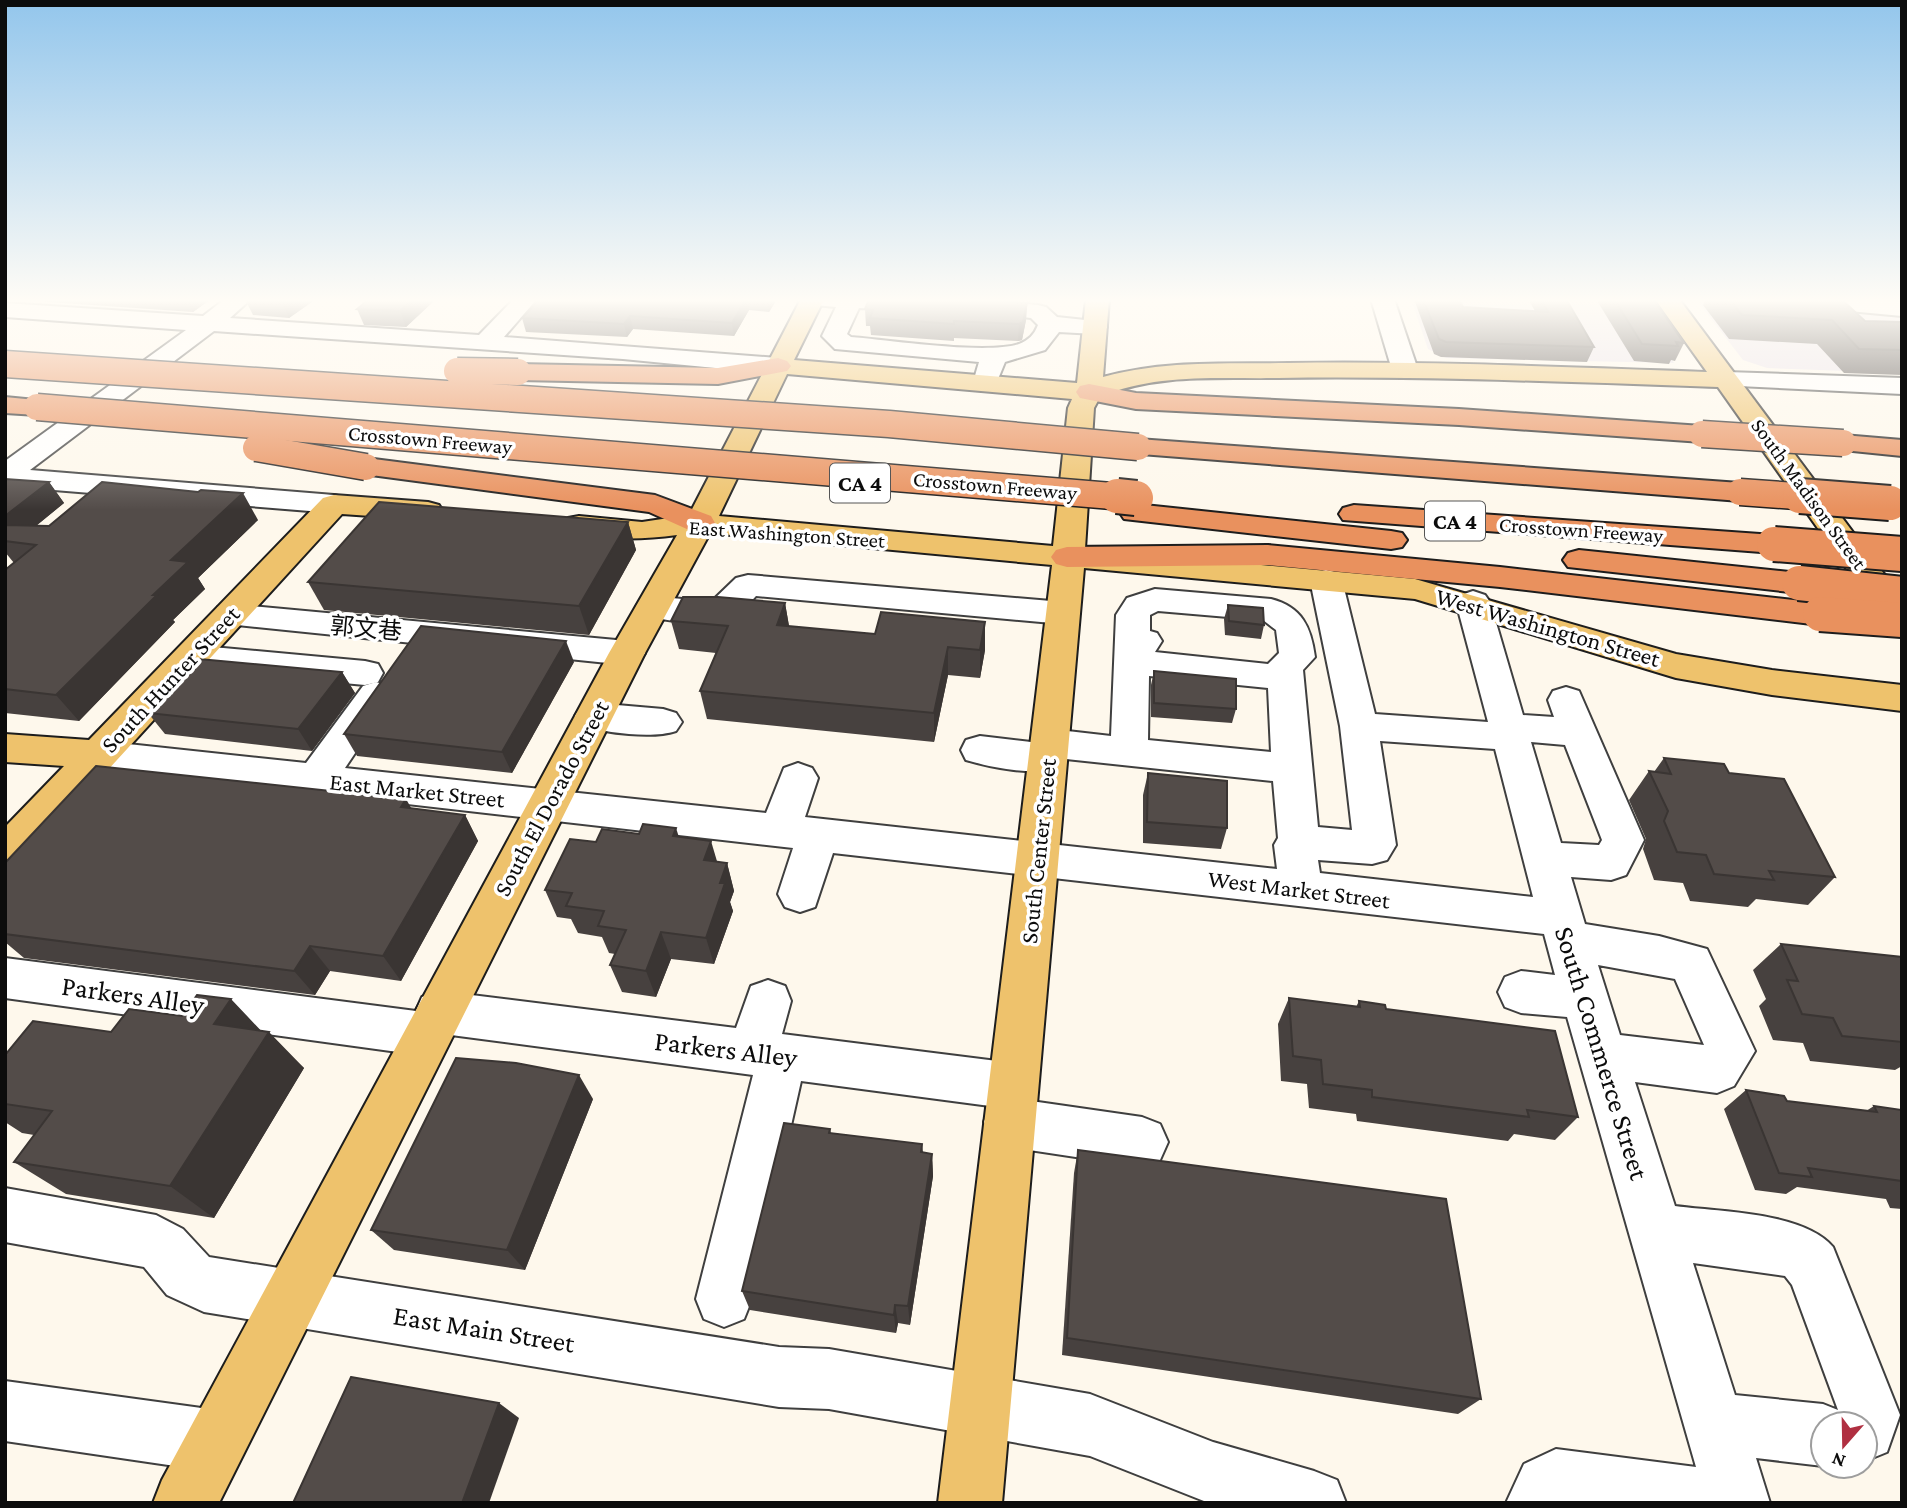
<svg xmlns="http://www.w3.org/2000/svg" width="1907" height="1508" font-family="'Crimson Pro','Noto Sans SC',serif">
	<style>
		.industrial { fill: #e8e0ea }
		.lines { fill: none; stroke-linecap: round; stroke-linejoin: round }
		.minor-casing { stroke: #3f3f3f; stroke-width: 4 }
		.major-casing { stroke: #1d1d1d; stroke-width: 4 }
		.highway-casing { stroke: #1d1d1d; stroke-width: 4 }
		.minor { fill: #fff; fill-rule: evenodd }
		.major { fill: #eec26c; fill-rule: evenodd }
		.highway { fill: #e9915e; fill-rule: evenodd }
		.highway-bridge-far1-casing { stroke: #1d1d1d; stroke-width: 29; stroke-linecap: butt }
		.highway-bridge-casing { stroke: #1d1d1d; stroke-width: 38; stroke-linecap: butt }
		.highway-bridge-far1 { stroke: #e9915e; stroke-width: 26 }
		.highway-bridge { stroke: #e9915e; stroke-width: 34 }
		.wall { fill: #47413f }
		.shaded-wall { fill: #3a3533 }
		.building { fill: #534c49; stroke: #3a3533; stroke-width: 2 }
		.labels { text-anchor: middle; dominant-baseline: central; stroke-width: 7; stroke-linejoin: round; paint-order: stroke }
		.far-street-label { font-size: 21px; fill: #0c0c0c; stroke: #fff }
		.shield { fill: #fff; stroke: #555; stroke-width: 2 }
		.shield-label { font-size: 23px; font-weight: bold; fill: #0c0c0c }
		.street-label { font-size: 24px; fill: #0c0c0c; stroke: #fff }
		.near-street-label { font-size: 28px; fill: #0c0c0c; stroke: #fff }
	</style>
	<rect width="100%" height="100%" fill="#fef8ec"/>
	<g class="industrial">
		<polygon points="1411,299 1636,299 1674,363 1446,358 1428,349"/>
		<polygon points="1696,299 1902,299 1902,373 1767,368 1743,360"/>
	</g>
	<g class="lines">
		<g class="minor-casing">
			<g id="minor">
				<polygon points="225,299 251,299 230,318 479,335 514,299 537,299 504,337 778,358 787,361 791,366 787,371 778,374 623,359 214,331 30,470 334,495 345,498 349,504 345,510 334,513 5,486 5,461 186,330 5,317 5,303 203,316"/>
				<path d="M801,299H927L930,303L926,308L918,310L859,308L847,334L851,337C890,340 986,355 1019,344C1029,340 1034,335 1038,325L1031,318L967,311L963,306L967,301L975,299L1038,305L1046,307L1057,317L1104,322L1107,327L1104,332L1095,334L1059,332L1045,350L1005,362L996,384L987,387L978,384L974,379L979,362L835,349L822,336L836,307L804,304Z"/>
				<polygon points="1371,299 1394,299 1418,370 1414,375 1405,378 1396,375 1392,370"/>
				<polygon points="1784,299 1866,299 1902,302 1902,316 1796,306 1788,304"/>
				<polygon points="1727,372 1902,378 1902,394 1718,385 1714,380 1718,375"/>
				<path d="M1326,570L1338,573L1342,580L1375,714L1488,722L1456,602L1461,595L1473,591L1485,595L1490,602L1523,715L1554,717L1548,700L1553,691L1566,687L1579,691L1644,840L1626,875L1611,880L1571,877L1585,924L1659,936L1707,949L1755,1051L1734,1086L1717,1093L1635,1082L1675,1206C1720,1212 1803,1212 1833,1247L1900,1415L1887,1452L1865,1461V1424H1823V1466L1756,1458L1770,1503H1506L1524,1464L1556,1449L1696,1467L1567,1017L1521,1013L1505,1007L1498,992L1505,977L1521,971L1555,975L1544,934L833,853L815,907L800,912L785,907L778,894L793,848L100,769L86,765L81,755L86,745L100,741L306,763L363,686L376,682L389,686L394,695L345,768L766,813L784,768L798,763L812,768L818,778L805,817L1277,869L1274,845L1278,838L1273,781L1066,759L1061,768C1034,776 993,768 966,760L961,750L966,740L980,736L1031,742L1037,733L1050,729L1111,736L1116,615L1127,598L1155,589L1271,599C1302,607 1311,627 1315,657L1303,670L1318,827L1352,830L1340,726L1310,580L1314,573ZM1158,611L1263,620L1276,630L1279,653L1268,664L1155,652L1162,641L1157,633L1150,631V615ZM1149,676L1268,688L1271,752L1148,740ZM1380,741L1495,749L1533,897L1320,873L1318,860L1372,864L1387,860L1396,845ZM1531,742L1565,745L1602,840L1599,845L1561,843ZM1598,965L1675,979L1704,1045L1620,1035ZM1693,1263L1785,1276L1792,1285L1838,1410L1823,1404L1735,1395Z"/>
				<path d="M748,575L1063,602L1075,605L1080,613L1075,621L1063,624L756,596C748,604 739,618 728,622C712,629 659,619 641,615L636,607L641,599L653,596L711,602L736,578Z"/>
				<polygon points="230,604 627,641 639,645 645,653 639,661 627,665 218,623 213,615 218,607"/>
				<polygon points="191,645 365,661 378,664 383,673 378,682 365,685 191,669 179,665 173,657 179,649"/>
				<path d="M594,703L663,709L676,713L682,722L676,731C652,739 606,733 581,725L575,716L581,707Z"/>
				<polygon points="5,958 416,1011 422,997 439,991 736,1028 751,986 768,980 785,986 791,1001 782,1034 1013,1063 1031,1069 1038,1086 1031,1101 1142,1117 1160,1124 1168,1142 1160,1160 1142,1167 1009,1147 991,1139 984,1122 990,1106 801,1081 752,1299 744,1319 724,1327 704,1319 696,1299 753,1075 451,1035 444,1049 427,1056 5,998"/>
				<polygon points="5,1188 156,1215 183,1229 209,1257 779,1347 829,1349 1090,1394 1213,1442 1314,1471 1337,1480 1346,1503 1209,1503 1090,1456 829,1409 779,1407 204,1312 167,1295 144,1267 5,1242"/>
				<polygon points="5,1381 216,1410 238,1419 247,1441 238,1463 216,1472 5,1441"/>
			</g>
		</g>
		<g class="major-casing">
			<g id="major">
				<path d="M801,299H824L794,360L1077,383L1086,299H1109L1103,377C1164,360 1225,364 1288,363C1427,361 1567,367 1707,372L1655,299H1679L1902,598V623L1884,622L1718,387C1571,382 1425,376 1278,378C1218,379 1156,373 1100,397L1094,408L1085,549L1415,579L1676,654L1772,670L1902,685V711L1772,695L1676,678L1415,599L1084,568L1002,1503H938L1052,565L710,533L645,653L219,1503H153L162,1480L609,653L677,535C641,540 604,540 568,532L564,525L568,518L579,516L642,522L689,515ZM787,374L1072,399L1068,408L1053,546L719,516Z"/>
				<polygon points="334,495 428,502 439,505 443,511 439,517 428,520 342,514 20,866 5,871 5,827 64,766 5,762 5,734 89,740 323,498"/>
			</g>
		</g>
		<g class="highway-casing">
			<g id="highway">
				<polygon points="778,358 787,361 791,366 787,371 718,384 518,380 509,377 505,372 509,367 518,364 718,368"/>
				<polygon points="1089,384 1136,393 1459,409 1702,426 1712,428 1716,434 1712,440 1702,442 1459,425 1136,409 1080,398 1076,392 1080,386"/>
				<polygon points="5,397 46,401 50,407 46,413 37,415 5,413"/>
				<polygon points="1843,435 1902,440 1902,456 1833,449 1829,443 1833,437"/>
				<polygon points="1138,439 1740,483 1750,486 1755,492 1750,498 1740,501 1128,453 1124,447 1128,441"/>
				<polygon points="366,458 655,495 711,516 715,523 711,530 700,532 689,530 649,512 356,473 352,467 356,461"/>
				<polygon points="1135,504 1391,531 1402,533 1407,540 1402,547 1391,549 1124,519 1120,513 1124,507"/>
				<polygon points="1354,505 1774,535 1785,537 1790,544 1785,551 1774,553 1343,520 1339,514 1343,508"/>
				<polygon points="1268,545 1500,567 1820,603 1832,606 1837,614 1832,622 1820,625 1500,587 1268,565 1067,567 1056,564 1051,557 1056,550 1067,547"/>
				<polygon points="1579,550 1799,573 1811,576 1815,583 1811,590 1799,593 1568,567 1563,560 1568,553"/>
			</g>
		</g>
		<use href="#minor" class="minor"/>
		<use href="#major" class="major"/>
		<use href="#highway" class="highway"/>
		<g class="highway-bridge-far1-casing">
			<g id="highway-bridge-far1">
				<polyline points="5,364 889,424 1138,447"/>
				<polyline points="457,371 518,372"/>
				<polyline points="37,407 1136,498"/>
				<polyline points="1702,434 1843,443"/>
				<polyline points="256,448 366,467"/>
				<polyline points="1740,492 1824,498"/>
			</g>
		</g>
		<g class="highway-bridge-casing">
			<g id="highway-bridge">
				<polyline points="1117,496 1136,498"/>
				<polyline points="1800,496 1890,503"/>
				<polyline points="1774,544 1902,554"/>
				<polyline points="1799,583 1902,594"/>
				<polyline points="1820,614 1902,620"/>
			</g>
		</g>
		<use href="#highway-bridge-far1" class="highway-bridge-far1"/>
		<use href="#highway-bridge" class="highway-bridge"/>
	</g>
	<g class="wall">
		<polygon points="19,299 211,299 193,312 20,300"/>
		<polygon points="245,299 316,299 289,318 253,315"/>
		<polygon points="436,299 406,327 364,325 357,309"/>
		<polygon points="540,299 777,299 769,312 749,310 734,336 633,329 627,337 526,332 522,318"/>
		<polygon points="1004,299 1030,299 1030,302"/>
		<polygon points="1414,299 1459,299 1463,307 1535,311 1528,299 1566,299 1594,347 1587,362 1441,357 1434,354"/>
		<polygon points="1596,299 1653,299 1684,343 1675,361 1671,360 1669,364 1634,361"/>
		<polygon points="1706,299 1841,299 1865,321 1902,322 1902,375 1844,373 1817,344 1729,339 1703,305"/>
		<polygon points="1027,303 1026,320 1022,340 1018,341 954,338 954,341 871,335 870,326 866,326 865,309"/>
		<polygon points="5,479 49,482 64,503 36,526 258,520 198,578 205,589 173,620 175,622 79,721 5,713 5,570 14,563 5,552"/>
		<polygon points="628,522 636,550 589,635 324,610 308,582"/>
		<polygon points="785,603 789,626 985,650 980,678 948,675 934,742 707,719 700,691 716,653 679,649 671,621"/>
		<polygon points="1228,605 1264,625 1261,639 1225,635 1224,619"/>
		<polygon points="574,662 512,773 357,756 344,734"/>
		<polygon points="1154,671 1236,709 1232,723 1151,717 1151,685"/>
		<polygon points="342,672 355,693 312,751 165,734 148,713"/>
		<polygon points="1664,758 1729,773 1835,877 1808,905 1756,899 1748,907 1690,901 1683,883 1654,880 1643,849 1646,839 1629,800 1649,771 1654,772"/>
		<polygon points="1148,773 1227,828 1221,849 1143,843 1143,795"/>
		<polygon points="411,808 465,815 478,841 401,981 330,971 315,995 24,958 5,942 5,863"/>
		<polygon points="639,834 679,837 717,862 727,863 734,891 730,902 733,911 714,964 671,959 656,997 622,992 610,965 615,954 609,953 602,937 578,933 571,919 557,917 545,890 596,842"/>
		<polygon points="1781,944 1902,957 1902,1066 1895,1070 1810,1061 1803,1043 1773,1040 1759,1006 1766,999 1753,970"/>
		<polygon points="1289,998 1356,1007 1359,1001 1386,1009 1578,1117 1555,1140 1514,1134 1508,1141 1357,1121 1356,1114 1309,1108 1307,1084 1281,1081 1278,1024"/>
		<polygon points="182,1016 260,1030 304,1068 214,1218 66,1194 14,1162 34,1135 22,1133 5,1122 5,1055"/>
		<polygon points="1746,1090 1787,1101 1866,1111 1874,1106 1902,1110 1902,1209 1890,1208 1886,1199 1797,1187 1786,1194 1755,1190 1724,1109"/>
		<polygon points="593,1099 525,1270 394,1250 371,1230"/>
		<polygon points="830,1129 831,1133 922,1144 923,1152 932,1154 933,1176 910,1325 898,1323 896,1333 750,1310 742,1291"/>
		<polygon points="1078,1150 1481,1399 1458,1414 1062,1355 1074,1173"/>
	</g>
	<g class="shaded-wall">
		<polygon points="185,299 211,299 193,312"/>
		<polygon points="286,299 316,299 289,318 282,302"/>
		<polygon points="414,299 436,299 406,327 400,311"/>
		<polygon points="746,299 748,299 749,310 734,336 732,323"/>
		<polygon points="767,299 777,299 769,312"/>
		<polygon points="1027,303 1026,320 1022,340 1018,341 1019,324"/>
		<polygon points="630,316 633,329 627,337 624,324"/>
		<polygon points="49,482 64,503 16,542 5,541 5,516"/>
		<polygon points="243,493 258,520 198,578 205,589 173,620 175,622 79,721 56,695 153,595 171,560"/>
		<polygon points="628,522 636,550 589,635 579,606"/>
		<polygon points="785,603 790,632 777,625"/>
		<polygon points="985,622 985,650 980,678 980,650"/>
		<polygon points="566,641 574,662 512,773 502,752"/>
		<polygon points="948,647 948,675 934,742 934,713"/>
		<polygon points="342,672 355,693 312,751 298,729"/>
		<polygon points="406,799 421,825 401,807"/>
		<polygon points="465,815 478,841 401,981 383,956"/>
		<polygon points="676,828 685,856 673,836"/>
		<polygon points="711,841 719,868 704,860"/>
		<polygon points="727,863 734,891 730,902 733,911 714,964 706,938 720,883"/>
		<polygon points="661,932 671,959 656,997 646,971"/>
		<polygon points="310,946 330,971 315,995 294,971"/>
		<polygon points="231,999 266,1036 269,1032 304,1068 214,1218 170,1186 214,1024"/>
		<polygon points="579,1075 593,1099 525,1270 507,1250"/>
		<polygon points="932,1154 933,1176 910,1325 908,1306"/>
		<polygon points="895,1305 898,1323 896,1333 894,1315"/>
		<polygon points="499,1403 519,1418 489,1503 462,1503"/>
	</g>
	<g class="building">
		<polygon points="245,299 286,299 282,302"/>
		<polygon points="369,299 414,299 400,311 357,309"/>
		<polygon points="540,299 746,299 732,323 630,316 624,324 522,318"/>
		<polygon points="869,299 950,299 1027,303 1023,322 1019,324 954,321 954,324 870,318 873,310 865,309"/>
		<polygon points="1423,299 1459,299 1463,307 1548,312 1541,299 1566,299 1594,347 1446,342 1439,339"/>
		<polygon points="1614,299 1653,299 1684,343 1676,342 1678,346 1642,344"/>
		<polygon points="1729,299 1841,299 1865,321 1902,322 1902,350 1859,349 1832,320 1742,315"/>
		<polygon points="5,479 49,482 5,516"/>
		<polygon points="102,482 198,492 201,490 243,493 171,560 188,562 153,595 157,595 56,695 5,689 5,570 36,545 5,541 5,525 49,526"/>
		<polygon points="379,502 628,522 579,606 308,582"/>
		<polygon points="683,597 718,597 785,603 777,625 875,634 881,612 985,622 980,650 948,647 934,713 700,691 728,626 671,621"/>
		<polygon points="1228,605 1263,608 1264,625 1229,621"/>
		<polygon points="421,626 566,641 502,752 344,734"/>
		<polygon points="199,659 342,672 298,729 148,713"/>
		<polygon points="1154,671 1236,679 1236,709 1154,703"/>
		<polygon points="1664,758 1724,764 1729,773 1784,779 1835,877 1769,871 1774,880 1714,874 1706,855 1677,852 1664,821 1668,811 1649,771 1671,774"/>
		<polygon points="96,766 406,799 401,807 465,815 383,956 310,946 294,971 5,934 5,863"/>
		<polygon points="1148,773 1227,781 1227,828 1147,822"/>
		<polygon points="643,824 676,828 673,836 711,841 704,860 727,863 720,883 725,883 706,938 661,932 646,971 610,965 626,930 598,926 604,911 566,906 572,893 545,890 570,839 596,842 602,829 639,834"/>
		<polygon points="1781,944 1902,957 1902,1042 1842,1036 1833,1018 1802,1014 1787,980 1798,981"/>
		<polygon points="197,995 231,999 214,1024 269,1032 170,1186 14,1162 52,1111 5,1104 5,1055 33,1021 111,1032 129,1009 182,1016"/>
		<polygon points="1289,998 1360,1007 1359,1001 1385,1005 1386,1009 1555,1031 1578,1117 1527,1110 1529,1117 1372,1097 1372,1090 1323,1084 1321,1060 1293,1056"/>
		<polygon points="456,1058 516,1063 579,1075 507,1250 371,1230"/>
		<polygon points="1746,1090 1784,1096 1787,1101 1877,1112 1874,1106 1902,1110 1902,1181 1808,1168 1812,1177 1779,1173"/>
		<polygon points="784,1123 830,1129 829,1133 922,1144 921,1152 932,1154 908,1306 895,1305 894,1315 742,1291"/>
		<polygon points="1078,1150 1446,1199 1481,1399 1067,1338"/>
		<polygon points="351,1377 499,1403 462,1503 293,1503"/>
	</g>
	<linearGradient id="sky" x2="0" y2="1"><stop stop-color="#93c6ec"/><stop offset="0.59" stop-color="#fffcf6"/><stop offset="1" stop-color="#fffcf6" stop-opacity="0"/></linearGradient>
	<rect width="1907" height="510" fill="url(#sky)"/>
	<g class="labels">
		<g class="far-street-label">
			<text transform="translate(430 440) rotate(5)">Crosstown Freeway</text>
			<text transform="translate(995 486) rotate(5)">Crosstown Freeway</text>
			<text transform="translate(1809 494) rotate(54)">South Madison Street</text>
			<text transform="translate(1581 530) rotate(4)">Crosstown Freeway</text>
			<text transform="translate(787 534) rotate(4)">East Washington Street</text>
		</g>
		<g class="shield">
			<rect x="830" y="463.5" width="60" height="39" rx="5"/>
			<rect x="1425" y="501.5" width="60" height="39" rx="5"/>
		</g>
		<g class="shield-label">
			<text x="860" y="483">CA 4</text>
			<text x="1455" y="521">CA 4</text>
		</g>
		<g class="street-label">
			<text transform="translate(1548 627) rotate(16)">West Washington Street</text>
			<text transform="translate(366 628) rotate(5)">郭文巷</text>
			<text transform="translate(170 679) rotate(-47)">South Hunter Street</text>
			<text transform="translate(417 790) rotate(6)">East Market Street</text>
			<text transform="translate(551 798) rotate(-62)">South El Dorado Street</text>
			<text transform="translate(1038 851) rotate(-84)">South Center Street</text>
			<text transform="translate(1299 889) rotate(7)">West Market Street</text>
		</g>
		<g class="near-street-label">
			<text transform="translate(133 995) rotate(8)">Parkers Alley</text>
			<text transform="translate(726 1049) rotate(7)">Parkers Alley</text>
			<text transform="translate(1602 1053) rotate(73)">South Commerce Street</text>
			<text transform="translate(484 1329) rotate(9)">East Main Street</text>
		</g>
	</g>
	<rect width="1907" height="1508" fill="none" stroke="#0c0c0c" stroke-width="14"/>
	<g transform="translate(1844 1445) rotate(200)"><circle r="33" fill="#ffffff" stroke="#9e9e9e" stroke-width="2"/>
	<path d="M0-5L12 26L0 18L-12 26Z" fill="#b02f41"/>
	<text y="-10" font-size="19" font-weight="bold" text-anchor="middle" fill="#0c0c0c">N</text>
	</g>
</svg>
